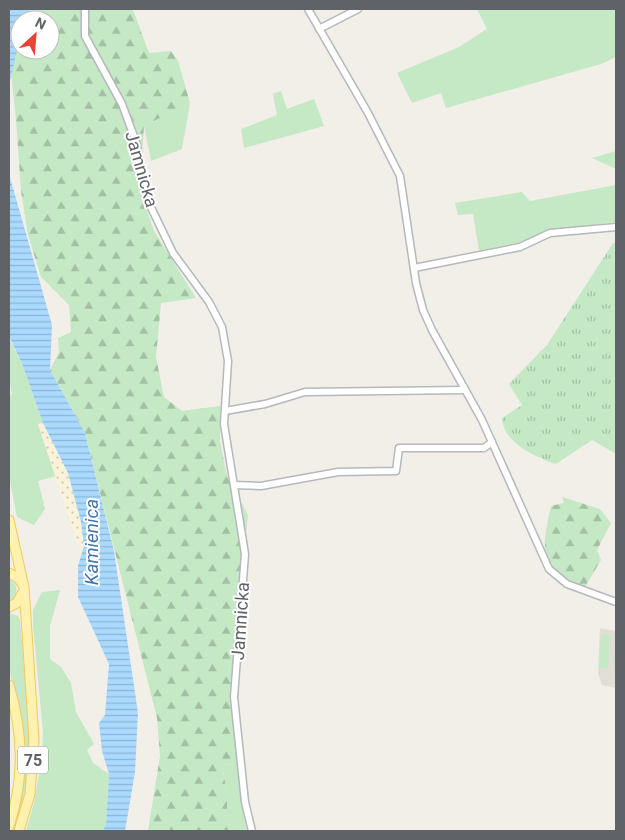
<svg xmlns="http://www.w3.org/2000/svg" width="625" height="840" font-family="Roboto,sans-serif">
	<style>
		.education { fill: #e1ded6 }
		.green { fill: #c5e8c5 }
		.forest { fill: url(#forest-firs) }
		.sand { fill: url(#sand-dots) }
		.park { fill: url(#park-tufts) }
		.water { fill: url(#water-rules) }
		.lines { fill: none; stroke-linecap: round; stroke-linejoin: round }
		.minor-casing { stroke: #b5b8bc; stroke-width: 9 }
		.major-casing { stroke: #f2c960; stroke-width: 11 }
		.minor { stroke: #fff; stroke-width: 6 }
		.major { stroke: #fff2af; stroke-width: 9 }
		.labels { text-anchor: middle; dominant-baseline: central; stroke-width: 4; stroke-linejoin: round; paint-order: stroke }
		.shield { fill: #fff; stroke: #8f9295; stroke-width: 1 }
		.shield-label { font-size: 16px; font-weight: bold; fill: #5f6368 }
		.street-label { font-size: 18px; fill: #5f6368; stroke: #fff }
		.water-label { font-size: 19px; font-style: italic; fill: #4174aa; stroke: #fff }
	</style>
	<defs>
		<pattern id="forest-firs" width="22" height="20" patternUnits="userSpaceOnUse" patternTransform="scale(1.25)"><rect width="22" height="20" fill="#c5e8c5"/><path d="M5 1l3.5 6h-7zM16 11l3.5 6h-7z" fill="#a3c0a4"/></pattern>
		<pattern id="sand-dots" width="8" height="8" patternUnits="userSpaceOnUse" patternTransform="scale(1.25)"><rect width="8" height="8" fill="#fbf3d9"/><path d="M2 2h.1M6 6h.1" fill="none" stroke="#cec8b4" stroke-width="1.8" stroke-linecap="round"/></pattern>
		<pattern id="park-tufts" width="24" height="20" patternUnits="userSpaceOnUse" patternTransform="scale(1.25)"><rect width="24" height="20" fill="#c5e8c5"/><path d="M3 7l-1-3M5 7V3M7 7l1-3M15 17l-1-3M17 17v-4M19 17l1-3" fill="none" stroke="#a3c0a4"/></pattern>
		<pattern id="water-rules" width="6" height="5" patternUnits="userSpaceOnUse" patternTransform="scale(1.25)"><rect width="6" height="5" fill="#aadaff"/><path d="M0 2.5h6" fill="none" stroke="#8eb4d2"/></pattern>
	</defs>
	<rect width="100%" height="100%" fill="#f1efe8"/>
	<polygon class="education" points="600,628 616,631 616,688 602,685 598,673"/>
	<g class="green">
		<polygon points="477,9 616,9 616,57 601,64 446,108 441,93 412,103 397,73 459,47 487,29"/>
		<polygon points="281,91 287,109 314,99 324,126 244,148 241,129 277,115 273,94"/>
		<polygon points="190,103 182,149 151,161 144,126"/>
		<polygon points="616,151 616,169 592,158"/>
		<polygon points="616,185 616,222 550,230 521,242 479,251 473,214 458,215 455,203 522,192 530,201"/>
		<polygon points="9,338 23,366 43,423 38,424 56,476 38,481 45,509 34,525 17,517 9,476 9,397 12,394 9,380"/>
		<path d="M9,578C19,585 19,596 9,602Z"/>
		<polygon points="60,590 50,626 50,659 61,667 71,683 76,712 94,744 87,750 93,763 109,774 106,824 103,831 26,831 34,803 42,757 43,732 33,626 33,610 42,592"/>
		<polygon points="9,613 18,616 20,621 29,723 29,771 26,792 15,831 11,831 23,779 25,759 20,713 9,669"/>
		<polygon points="601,635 610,635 608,668 599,668"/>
		<polygon points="237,764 247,829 227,824 227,793 222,765"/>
	</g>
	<g class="forest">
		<polygon points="30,9 135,9 133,10 149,53 171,51 178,61 190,103 144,126 140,190 154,231 196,298 161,303 156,357 164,397 182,411 220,406 220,441 227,476 248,515 233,660 232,709 237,764 222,765 227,793 227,824 247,829 248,831 148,831 160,756 157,718 85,433 50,370 59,352 58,338 71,332 69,305 41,277 28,235 21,191 16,119 11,74 20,38 20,50 50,50 50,20 25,20"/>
		<path d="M562,497L600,509L611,523L597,550L601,560L585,587C536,572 542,547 551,506L564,503Z"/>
	</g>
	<polygon class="sand" points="43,423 68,473 81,522 84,546 78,546 38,424"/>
	<path class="park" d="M613,243H616V454L592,440L556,464C536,457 503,443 502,418L522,405L509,384L547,345Z"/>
	<g class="water">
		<polygon points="9,9 30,9 25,20 20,20 20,38 9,85"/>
		<polygon points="9,174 52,325 50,370 85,433 114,551 138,713 135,772 125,831 103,831 106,824 109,774 102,751 99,723 105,715 109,664 78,597 78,566 84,546 81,522 68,473 43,423 23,366 9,336"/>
	</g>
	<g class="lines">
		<g class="minor-casing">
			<g id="minor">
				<polyline points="85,9 85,36 122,104 136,142 146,197 173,253 209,302 222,327 228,361 224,424 245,554 234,697 245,802 252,831"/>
				<polyline points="308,9 368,113 400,176 416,283 423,310 432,330 482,420 549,569 567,584 616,602"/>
				<polyline points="319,29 358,9"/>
				<polyline points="414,268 520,247 550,233 616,227"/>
				<polyline points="225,411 265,404 305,392 464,390"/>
				<polyline points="234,485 261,486 338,472 396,471 399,448 484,448 492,442"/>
			</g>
		</g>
		<g class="major-casing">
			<g id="major">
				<polyline points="9,520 24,587 34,740 30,794 19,831"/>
				<polyline points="9,573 18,578 23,585"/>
				<polyline points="9,607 17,603 23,592"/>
				<path d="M9,685C23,733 25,778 9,826"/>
			</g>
		</g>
		<use href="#minor" class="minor"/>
		<use href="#major" class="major"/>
	</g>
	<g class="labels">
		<rect class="shield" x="18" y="746.5" width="30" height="27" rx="4"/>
		<g class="shield-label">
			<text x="33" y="760">75</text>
		</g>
		<g class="street-label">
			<text transform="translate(142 169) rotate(74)">Jamnicka</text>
			<text transform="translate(240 621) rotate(-86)">Jamnicka</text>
		</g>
		<g class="water-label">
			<text transform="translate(91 542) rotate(-90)">Kamienica</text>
		</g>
	</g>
	<rect width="625" height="840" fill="none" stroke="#5f6368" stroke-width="20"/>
	<g transform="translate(35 35) rotate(26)"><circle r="24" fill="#ffffff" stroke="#bfc1c3"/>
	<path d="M0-4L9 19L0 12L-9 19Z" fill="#ea4335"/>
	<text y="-8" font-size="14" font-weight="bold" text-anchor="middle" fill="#5f6368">N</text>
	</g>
</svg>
